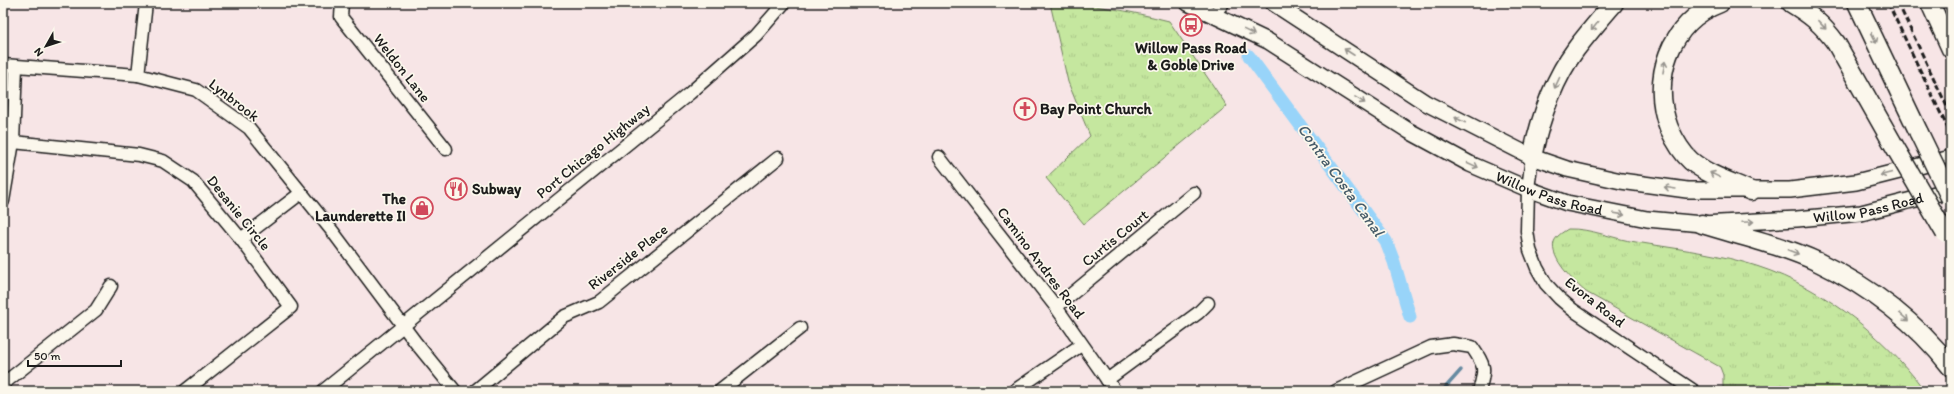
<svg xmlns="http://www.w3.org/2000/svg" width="1954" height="394" font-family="Itim,sans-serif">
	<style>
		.grass { fill: url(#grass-tufts); stroke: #70825e }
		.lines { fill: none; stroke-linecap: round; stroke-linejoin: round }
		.stream { stroke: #668aa1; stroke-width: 3.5 }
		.canal { stroke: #98d4f9; stroke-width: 13 }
		.minor-casing { stroke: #1c1c1c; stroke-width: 15 }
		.major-casing { stroke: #1c1c1c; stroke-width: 18 }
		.highway-casing { stroke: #1c1c1c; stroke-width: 21 }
		.minor { stroke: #fbf7ec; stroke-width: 12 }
		.major { stroke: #fbf7ec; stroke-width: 15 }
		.highway { stroke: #fbf7ec; stroke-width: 18 }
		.rail { stroke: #1c1c1c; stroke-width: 3; stroke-dasharray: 6 3; stroke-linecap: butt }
		.highway-bridge-casing { stroke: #1c1c1c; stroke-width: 21; stroke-linecap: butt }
		.highway-bridge { stroke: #fbf7ec; stroke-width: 18 }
		.oneway { stroke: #97948e }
		.labels { text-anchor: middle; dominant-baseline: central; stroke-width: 3.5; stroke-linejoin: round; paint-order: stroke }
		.poi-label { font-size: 15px; font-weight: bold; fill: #1c1c1c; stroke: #fbf7ec; text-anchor: start }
		.street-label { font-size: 15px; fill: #1c1c1c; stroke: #fbf7ec }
		.water-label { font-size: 16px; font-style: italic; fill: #475c69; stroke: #fbf7ec }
	</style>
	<defs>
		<pattern id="grass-tufts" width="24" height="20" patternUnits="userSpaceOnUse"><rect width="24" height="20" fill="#c5e79f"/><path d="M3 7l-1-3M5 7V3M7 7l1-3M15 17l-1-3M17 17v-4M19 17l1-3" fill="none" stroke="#a9c688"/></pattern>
	</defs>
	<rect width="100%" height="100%" fill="#f7e5e6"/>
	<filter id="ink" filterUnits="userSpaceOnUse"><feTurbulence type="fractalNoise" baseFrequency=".025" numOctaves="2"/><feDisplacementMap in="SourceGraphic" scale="8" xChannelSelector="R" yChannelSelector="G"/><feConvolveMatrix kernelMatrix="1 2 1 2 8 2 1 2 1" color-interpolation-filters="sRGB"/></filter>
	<g filter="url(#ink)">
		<g class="grass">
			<path d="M1050,3C1091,3 1129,11 1169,21L1227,106L1084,224L1046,178L1090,136L1068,82Z"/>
			<path d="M1568,229C1591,228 1613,239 1636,242C1671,248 1708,252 1743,262C1817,282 1880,331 1925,391H1726L1723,388V375L1720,367L1586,292C1575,283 1549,258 1554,242C1556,236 1563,232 1568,229Z"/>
		</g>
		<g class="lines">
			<polyline class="stream" points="1431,391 1444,389 1461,370"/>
			<polyline class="canal" points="1249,56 1386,241 1394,262 1410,317"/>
			<g class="minor-casing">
				<g id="minor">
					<polyline points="342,3 341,17 446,149"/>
					<polyline points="1214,15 1223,3"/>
					<polyline points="3,65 138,75 196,90 249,128 333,232 416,343 455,391"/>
					<polyline points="138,75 146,3"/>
					<polyline points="13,142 139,155 163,161 193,181 241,239 291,307 185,391"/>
					<polyline points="939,157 1056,307 1115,391"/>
					<polyline points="1532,157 1528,189 1527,231 1530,250 1537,268 1546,284 1559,298 1573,310 1694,391"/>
					<polyline points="3,201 13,142 16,67"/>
					<polyline points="241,239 301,193"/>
					<polyline points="1056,307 1194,193"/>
					<polyline points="1107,380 1198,313 1208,303"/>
					<polyline points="3,384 96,310 111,286"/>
					<polyline points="323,391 690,93 756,35 784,3"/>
					<polyline points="475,391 564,317 599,302 778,158"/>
					<polyline points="720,391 800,328"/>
					<polyline points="1014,391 1081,345"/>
					<path d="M1336,391L1431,347L1453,344L1472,347C1485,366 1486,368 1479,391"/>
				</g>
			</g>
			<g class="major-casing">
				<g id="major">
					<path id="s1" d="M1188,3L1268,41L1409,131L1470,164L1528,189L1567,203L1647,219L1702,224L1797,219L1861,213L1951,190"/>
					<polyline points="1273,3 1426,103 1532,157 1567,169 1621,181 1687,190 1790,190 1856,182 1951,158"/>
				</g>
			</g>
			<g class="highway-casing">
				<g id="highway">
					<path d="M1720,3C1669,22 1650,80 1669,128C1674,139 1682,153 1691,161C1708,175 1731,182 1751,191"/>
					<path d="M1791,3C1811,15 1822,24 1836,43L1892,142"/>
					<polyline points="1857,3 1919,133"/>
					<polyline points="1930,3 1951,49"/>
					<path d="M1532,157C1540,119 1553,80 1576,49C1588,33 1601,18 1614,3"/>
					<path d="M1702,224C1741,236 1781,245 1818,262C1870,287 1916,322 1951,367"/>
				</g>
			</g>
			<use href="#minor" class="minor"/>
			<use href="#major" class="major"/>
			<use href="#highway" class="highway"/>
			<g class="rail">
				<polyline points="1888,3 1951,135"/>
				<polyline points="1898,3 1951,115"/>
			</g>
			<g class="highway-bridge-casing">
				<g id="highway-bridge">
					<polyline points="1919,133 1951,199"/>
					<polyline points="1892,142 1945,233"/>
				</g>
			</g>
			<use href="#highway-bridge" class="highway-bridge"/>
		</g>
		<defs><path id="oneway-shaft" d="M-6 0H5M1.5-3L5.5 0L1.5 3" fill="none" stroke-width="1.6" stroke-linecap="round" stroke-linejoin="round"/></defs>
		<g class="oneway">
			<use href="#oneway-shaft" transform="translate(1822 25) rotate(47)"/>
			<use href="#oneway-shaft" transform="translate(1595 26) rotate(129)"/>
			<use href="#oneway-shaft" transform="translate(1249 32) rotate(26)"/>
			<use href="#oneway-shaft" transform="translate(1874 38) rotate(64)"/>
			<use href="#oneway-shaft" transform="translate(1349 52) rotate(-147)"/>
			<use href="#oneway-shaft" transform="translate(1664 67) rotate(-80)"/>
			<use href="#oneway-shaft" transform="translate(1557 83) rotate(115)"/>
			<use href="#oneway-shaft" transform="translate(1360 100) rotate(32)"/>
			<use href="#oneway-shaft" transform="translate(1460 120) rotate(-153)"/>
			<use href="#oneway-shaft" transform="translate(1473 165) rotate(25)"/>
			<use href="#oneway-shaft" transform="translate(1886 174) rotate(166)"/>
			<use href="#oneway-shaft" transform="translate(1715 175) rotate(-154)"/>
			<use href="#oneway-shaft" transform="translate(1670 188) rotate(-171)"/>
			<use href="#oneway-shaft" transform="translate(1619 214) rotate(10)"/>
			<use href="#oneway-shaft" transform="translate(1748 222) rotate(-3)"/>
			<use href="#oneway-shaft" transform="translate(1793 252) rotate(21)"/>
			<use href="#oneway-shaft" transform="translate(1904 317) rotate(42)"/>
		</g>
	</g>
	<defs>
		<g id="bus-ring" transform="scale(1.15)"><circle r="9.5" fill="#fbf7ec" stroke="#d1495b" stroke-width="1.5"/><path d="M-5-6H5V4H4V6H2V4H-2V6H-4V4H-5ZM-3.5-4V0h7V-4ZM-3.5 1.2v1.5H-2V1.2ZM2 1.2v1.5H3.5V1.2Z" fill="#d1495b"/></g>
		<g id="church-ring" transform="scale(1.15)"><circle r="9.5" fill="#fbf7ec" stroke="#d1495b" stroke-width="1.5"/><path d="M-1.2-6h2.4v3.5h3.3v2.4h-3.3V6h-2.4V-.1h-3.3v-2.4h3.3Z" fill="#d1495b"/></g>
		<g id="restaurant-ring" transform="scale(1.15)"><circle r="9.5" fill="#fbf7ec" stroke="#d1495b" stroke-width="1.5"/><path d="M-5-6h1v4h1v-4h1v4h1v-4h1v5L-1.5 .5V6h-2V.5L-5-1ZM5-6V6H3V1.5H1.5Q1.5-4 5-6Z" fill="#d1495b"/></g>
		<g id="shop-ring" transform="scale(1.15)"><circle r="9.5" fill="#fbf7ec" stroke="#d1495b" stroke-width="1.5"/><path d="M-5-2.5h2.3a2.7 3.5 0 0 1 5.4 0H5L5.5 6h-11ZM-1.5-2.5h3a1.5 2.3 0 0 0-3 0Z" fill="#d1495b"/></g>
	</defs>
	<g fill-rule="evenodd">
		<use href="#bus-ring" x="1191" y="25"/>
		<use href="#church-ring" x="1025" y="109"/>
		<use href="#restaurant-ring" x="456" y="189"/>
		<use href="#shop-ring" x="422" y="208"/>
	</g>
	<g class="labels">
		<g class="poi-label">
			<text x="1191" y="48" text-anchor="middle">Willow Pass Road<tspan x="1191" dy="17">&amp; Goble Drive</tspan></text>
			<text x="1040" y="109">Bay Point Church</text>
			<text x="472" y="189">Subway</text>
			<text x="406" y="199" text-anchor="end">The<tspan x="406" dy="17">Launderette II</tspan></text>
		</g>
		<g class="street-label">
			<text transform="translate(402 68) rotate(52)">Weldon Lane</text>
			<text transform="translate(234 100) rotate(38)">Lynbrook</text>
			<text transform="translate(593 151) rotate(-39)">Port Chicago Highway</text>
			<text stroke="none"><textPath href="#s1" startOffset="410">Willow Pass Road</textPath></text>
			<text stroke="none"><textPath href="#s1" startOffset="734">Willow Pass Road</textPath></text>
			<text transform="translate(239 213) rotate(51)">Desanie Circle</text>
			<text transform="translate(1115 238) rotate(-39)">Curtis Court</text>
			<text transform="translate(628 257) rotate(-38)">Riverside Place</text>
			<text transform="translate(1041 263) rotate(53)">Camino Andres Road</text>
			<text transform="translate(1595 302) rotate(38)">Evora Road</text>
		</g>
		<g class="water-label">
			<text transform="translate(1341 180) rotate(54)">Contra Costa Canal</text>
		</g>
	</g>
	<rect width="1954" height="394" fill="none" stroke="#fbf7ec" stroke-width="16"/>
	<rect x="8" y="8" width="1938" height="378" fill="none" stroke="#1c1c1c" stroke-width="1.5" filter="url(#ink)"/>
	<g transform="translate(46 46) rotate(231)" stroke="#fbf7ec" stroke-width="3" paint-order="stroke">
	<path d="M0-3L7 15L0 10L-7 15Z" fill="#1c1c1c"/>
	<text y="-6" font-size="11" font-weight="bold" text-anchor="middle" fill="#1c1c1c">N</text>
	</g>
	<path d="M28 360v6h93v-6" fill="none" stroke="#1c1c1c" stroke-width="2"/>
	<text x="34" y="360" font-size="12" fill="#1c1c1c" stroke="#fbf7ec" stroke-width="3" paint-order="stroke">50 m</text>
</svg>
